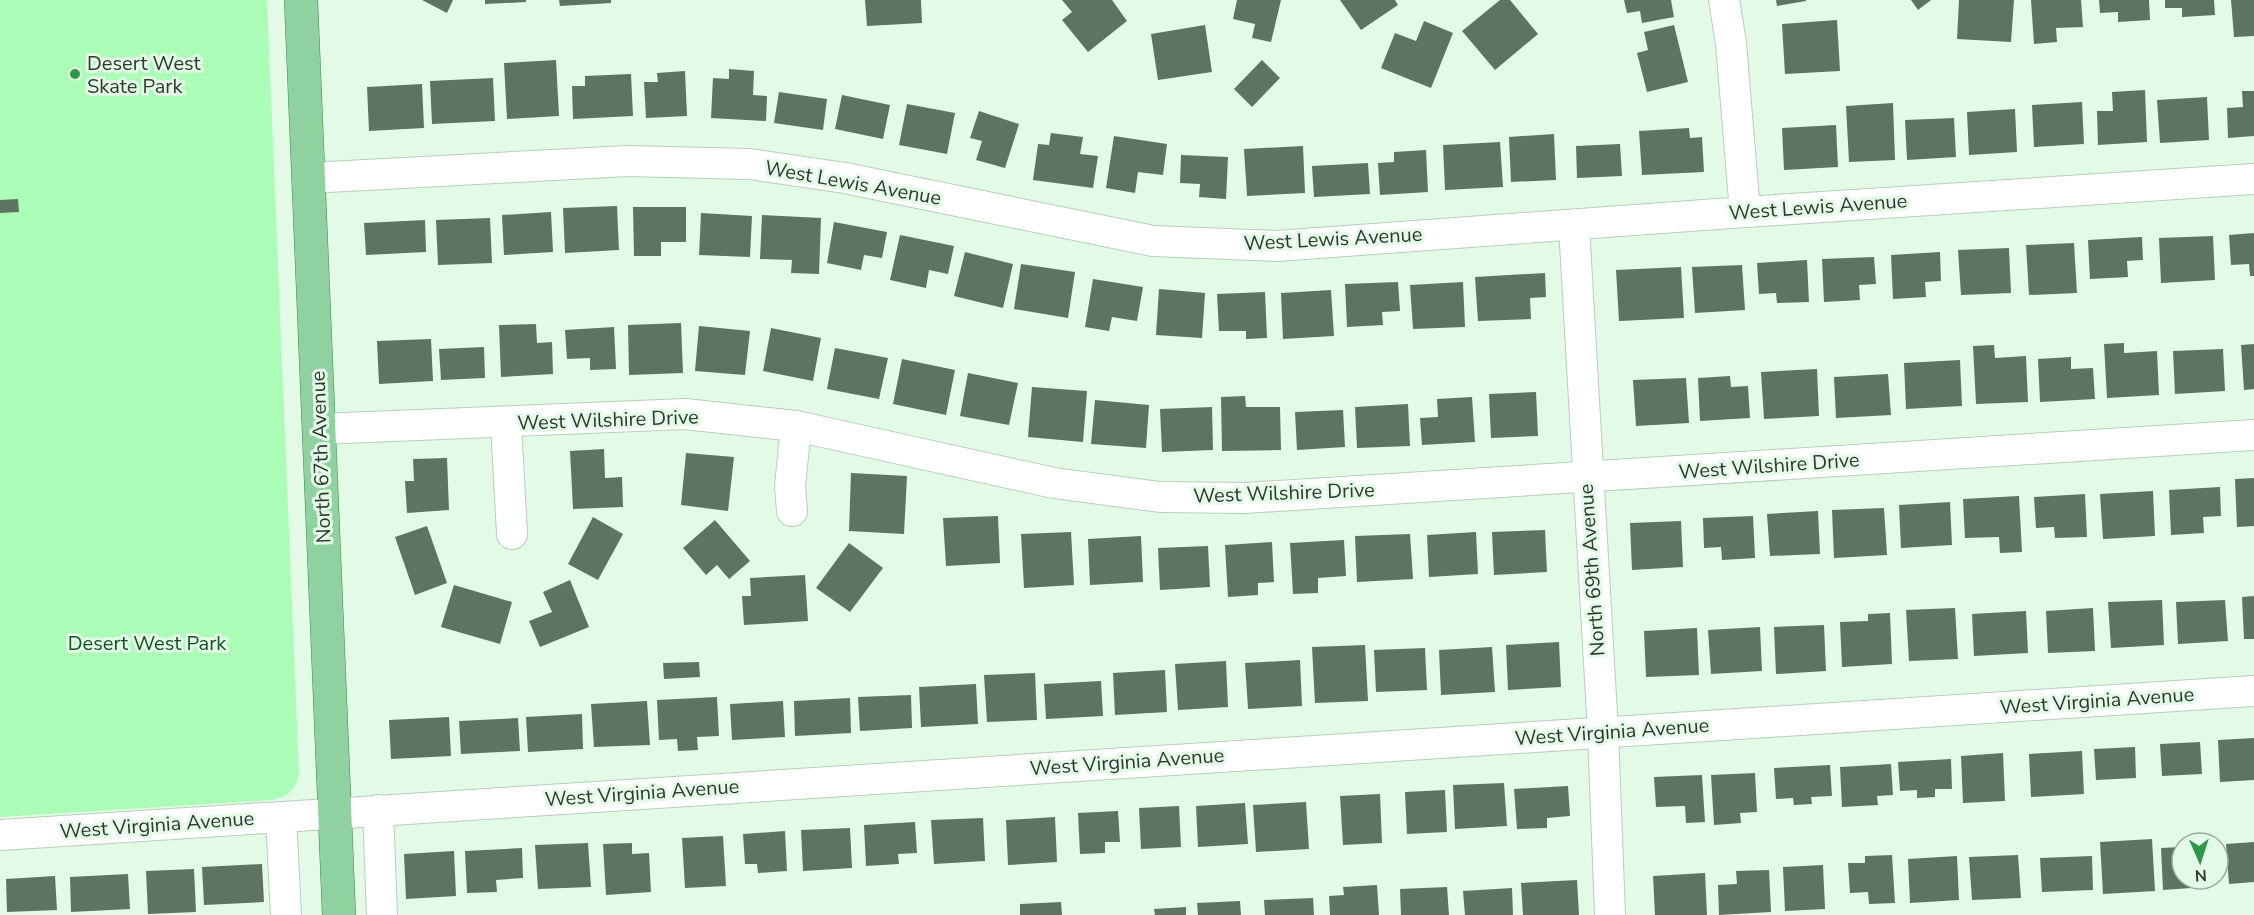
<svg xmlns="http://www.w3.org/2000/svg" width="2254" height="915" font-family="'Nunito Sans',sans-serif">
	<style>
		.green { fill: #aafcb7 }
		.building { fill: #5f7361 }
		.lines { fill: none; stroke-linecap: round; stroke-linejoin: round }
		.minor-casing { stroke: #b7ceb9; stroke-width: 32 }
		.major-casing { stroke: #3d874f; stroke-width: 34 }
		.minor { stroke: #fff; stroke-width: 30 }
		.major { stroke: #8fd19f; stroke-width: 33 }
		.poi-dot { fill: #2f954a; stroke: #e3fbe6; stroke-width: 2 }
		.labels { text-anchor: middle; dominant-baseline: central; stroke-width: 6; stroke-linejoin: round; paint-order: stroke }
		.poi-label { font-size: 20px; fill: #2f3830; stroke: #e3fbe6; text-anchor: start }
		.street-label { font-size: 20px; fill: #2f3830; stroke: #e3fbe6 }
		.park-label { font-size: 20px; fill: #155025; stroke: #e3fbe6 }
	</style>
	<rect width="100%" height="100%" fill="#e3fbe6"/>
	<path class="green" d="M0,0H267L299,775C295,792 288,795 272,800L0,817Z"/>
	<g class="building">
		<polygon points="422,0 453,0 447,13"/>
		<polygon points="485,0 526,0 526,2 485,4"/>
		<polygon points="559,0 611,0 611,3 560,6"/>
		<polygon points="865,0 921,0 922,23 867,26"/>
		<polygon points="1062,0 1112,0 1127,21 1088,52 1062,20 1072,12"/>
		<polygon points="1237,0 1281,0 1271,42 1252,38 1255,24 1233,19"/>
		<polygon points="1340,0 1395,0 1398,5 1361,30"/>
		<polygon points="1500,0 1510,0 1538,34 1495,70 1462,31"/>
		<polygon points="1624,0 1671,0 1674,17 1642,23 1640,11 1627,13"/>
		<polygon points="1776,0 1806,0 1806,1 1777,6"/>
		<polygon points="1911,0 1931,0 1918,10"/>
		<polygon points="1959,0 2014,0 2011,42 1957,39"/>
		<polygon points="2031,0 2081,0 2083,27 2056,28 2057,42 2034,44"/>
		<polygon points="2099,0 2149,0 2150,20 2118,22 2118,12 2100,13"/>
		<polygon points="2165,0 2214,0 2215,15 2182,17 2182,8 2165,8"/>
		<polygon points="2231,0 2254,0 2254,36 2234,37"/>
		<polygon points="1837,20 1840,71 1785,74 1782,24"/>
		<polygon points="1424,21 1453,33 1431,88 1381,68 1395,33 1416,41"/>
		<polygon points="1205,25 1212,72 1158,80 1151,34"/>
		<polygon points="1674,25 1688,82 1647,92 1637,53 1648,50 1644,32"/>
		<polygon points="556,60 559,116 507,119 504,63"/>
		<polygon points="1262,60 1280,78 1252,107 1234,89"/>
		<polygon points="729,69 754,71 753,95 767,96 766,121 711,118 713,78 729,79"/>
		<polygon points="685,71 687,116 646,118 644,82 658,82 657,73"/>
		<polygon points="631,74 633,116 573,119 572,86 585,86 585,76"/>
		<polygon points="493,78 495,121 432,124 430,81"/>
		<polygon points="422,84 424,128 369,131 367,87"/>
		<polygon points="2145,90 2147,142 2098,145 2097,111 2113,111 2112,92"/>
		<polygon points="2242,91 2254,91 2254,136 2228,138 2227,108 2243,107"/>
		<polygon points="779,92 827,99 823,130 774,123"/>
		<polygon points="842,95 890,105 883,139 835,129"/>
		<polygon points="2207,97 2209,140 2160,143 2157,100"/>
		<polygon points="2082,102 2084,144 2034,147 2032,105"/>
		<polygon points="1893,103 1895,160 1849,162 1846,106"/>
		<polygon points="907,104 955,113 947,154 899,145"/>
		<polygon points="2015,109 2017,152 1969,155 1967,112"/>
		<polygon points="979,111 1019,124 1005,168 976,160 982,141 970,138"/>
		<polygon points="1954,118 1956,157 1907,160 1905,120"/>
		<polygon points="1836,125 1838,167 1784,170 1782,128"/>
		<polygon points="1689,128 1690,138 1702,137 1704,172 1642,175 1639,131"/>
		<polygon points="1051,133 1083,137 1080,154 1098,156 1093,188 1033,180 1038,144 1049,145"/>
		<polygon points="1554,134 1556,180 1511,182 1509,137"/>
		<polygon points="1114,136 1167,144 1163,175 1138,172 1135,193 1106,188"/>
		<polygon points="1500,142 1503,187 1445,190 1443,145"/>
		<polygon points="1620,144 1622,176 1577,178 1576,146"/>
		<polygon points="1303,146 1305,193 1247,196 1244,149"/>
		<polygon points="1426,150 1428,192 1380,195 1378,163 1394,162 1394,152"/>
		<polygon points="1181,155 1228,157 1226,199 1199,197 1200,184 1180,183"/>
		<polygon points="1368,163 1370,194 1314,197 1312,166"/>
		<polygon points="18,199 19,212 0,213 0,200"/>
		<polygon points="617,206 619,250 565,253 563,208"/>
		<polygon points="633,207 686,207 686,242 661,242 661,256 634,256"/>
		<polygon points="551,212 553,252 504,255 502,215"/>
		<polygon points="701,213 752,216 750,257 699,255"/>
		<polygon points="762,215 821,218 819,274 791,273 792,260 760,259"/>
		<polygon points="490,218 492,263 438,265 436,220"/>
		<polygon points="425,220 426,252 366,255 364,223"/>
		<polygon points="834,222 887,232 882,258 864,255 861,270 827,263"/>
		<polygon points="2254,233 2254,276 2250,276 2249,264 2231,265 2229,235"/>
		<polygon points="900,235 954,246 948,274 929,270 926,288 890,280"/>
		<polygon points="2213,236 2215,280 2161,283 2159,238"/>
		<polygon points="2142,237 2143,260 2127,261 2128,277 2090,279 2088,240"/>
		<polygon points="2074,243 2077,293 2029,295 2026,245"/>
		<polygon points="2009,248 2011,293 1961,295 1958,250"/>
		<polygon points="965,252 1013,264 1003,308 954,296"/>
		<polygon points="1940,252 1941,281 1925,282 1926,297 1893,299 1891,255"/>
		<polygon points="1874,257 1876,284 1859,285 1860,300 1824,302 1822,259"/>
		<polygon points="1807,260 1809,302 1777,303 1776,293 1759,294 1757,263"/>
		<polygon points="1021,264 1075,272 1068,318 1014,309"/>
		<polygon points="1742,265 1745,310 1695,313 1692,267"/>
		<polygon points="1681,267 1684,318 1619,321 1616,270"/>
		<polygon points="1545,273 1546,297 1530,298 1531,319 1478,321 1475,277"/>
		<polygon points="1093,279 1143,287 1137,321 1112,317 1109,331 1085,327"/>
		<polygon points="1398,282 1400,311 1382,312 1383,325 1347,327 1345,284"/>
		<polygon points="1463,282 1465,327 1413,329 1410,285"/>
		<polygon points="1159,289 1205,293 1202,338 1156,335"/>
		<polygon points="1331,290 1334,336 1283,339 1281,293"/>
		<polygon points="1265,292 1267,338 1246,339 1246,331 1219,331 1217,294"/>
		<polygon points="681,323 683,373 629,375 628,325"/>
		<polygon points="536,324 537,343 552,342 553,374 501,377 499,325"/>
		<polygon points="699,326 750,331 745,375 695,371"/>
		<polygon points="614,327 616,369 590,370 590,358 567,359 565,330"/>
		<polygon points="771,328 821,338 813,381 763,371"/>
		<polygon points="431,339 433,381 379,384 377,341"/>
		<polygon points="2124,343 2124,353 2157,351 2159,395 2107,398 2104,344"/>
		<polygon points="2254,344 2254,389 2244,390 2241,345"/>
		<polygon points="1994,345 1995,358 2026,356 2028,402 1976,404 1973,346"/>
		<polygon points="484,347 485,378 441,380 439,349"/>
		<polygon points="835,348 888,358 879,399 827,389"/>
		<polygon points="2223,349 2225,391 2175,394 2173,351"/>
		<polygon points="2071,357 2071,369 2093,368 2095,399 2040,402 2038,359"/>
		<polygon points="902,359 955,370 946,415 893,404"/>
		<polygon points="1960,360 1962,406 1906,409 1904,363"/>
		<polygon points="1817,369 1819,416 1764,419 1761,372"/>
		<polygon points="968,373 1018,383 1009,425 960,416"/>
		<polygon points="1888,374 1891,415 1836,418 1834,377"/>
		<polygon points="1730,376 1731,387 1748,386 1750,418 1700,421 1698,378"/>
		<polygon points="1686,378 1689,423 1636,426 1633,380"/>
		<polygon points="1032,387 1087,391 1083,442 1028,437"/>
		<polygon points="1536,392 1538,436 1491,438 1489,394"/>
		<polygon points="1245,396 1246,407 1280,407 1281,450 1222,451 1221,397"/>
		<polygon points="1472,397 1475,442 1422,445 1420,418 1438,417 1437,399"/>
		<polygon points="1095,400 1149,405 1146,448 1091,444"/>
		<polygon points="1408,404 1410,446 1357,448 1355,407"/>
		<polygon points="1212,407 1213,450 1162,452 1160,409"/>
		<polygon points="1343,410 1345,447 1297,450 1295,412"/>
		<polygon points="604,449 605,478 622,477 623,507 573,509 570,451"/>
		<polygon points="686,453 734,457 728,511 681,505"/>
		<polygon points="447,458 449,510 407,513 405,481 414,481 413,459"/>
		<polygon points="851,473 907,476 904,534 849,531"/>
		<polygon points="2254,478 2254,526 2237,527 2235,479"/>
		<polygon points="2220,487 2221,516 2203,517 2204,533 2171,535 2169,490"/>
		<polygon points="2153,491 2155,536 2103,539 2100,494"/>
		<polygon points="2085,494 2087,537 2055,538 2054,527 2036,528 2034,497"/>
		<polygon points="2019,496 2022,552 2000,553 1999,537 1965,538 1963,499"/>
		<polygon points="1950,502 1952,545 1901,548 1899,505"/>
		<polygon points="1884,508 1887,555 1834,558 1832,510"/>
		<polygon points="1818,511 1820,554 1770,556 1767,514"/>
		<polygon points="998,516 1000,563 946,566 943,518"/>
		<polygon points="1753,516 1755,558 1722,560 1721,547 1704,548 1703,518"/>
		<polygon points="593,517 623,534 598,580 568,564"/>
		<polygon points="715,520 750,561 729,579 717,565 706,575 683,548"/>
		<polygon points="1681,521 1683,567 1632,570 1630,523"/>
		<polygon points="427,526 447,583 415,595 395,537"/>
		<polygon points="1545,530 1547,572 1494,575 1492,532"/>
		<polygon points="1071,532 1074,585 1024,588 1021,534"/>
		<polygon points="1476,532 1478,574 1429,577 1427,535"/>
		<polygon points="1410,534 1413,579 1357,582 1355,536"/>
		<polygon points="1141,536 1143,582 1090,585 1088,539"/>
		<polygon points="1344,540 1346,576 1318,578 1318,593 1293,594 1290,543"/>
		<polygon points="1272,542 1274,582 1258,583 1258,595 1228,597 1225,545"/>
		<polygon points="849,543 883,568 850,612 816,588"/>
		<polygon points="1208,546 1210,587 1160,590 1158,548"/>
		<polygon points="805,575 808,621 744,625 742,596 751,596 750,578"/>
		<polygon points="570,580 589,627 540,647 529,621 552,612 543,592"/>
		<polygon points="454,585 512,602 500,644 441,627"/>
		<polygon points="2254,596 2254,639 2244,639 2242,597"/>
		<polygon points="2162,600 2164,645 2111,648 2108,602"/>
		<polygon points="2225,600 2228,641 2178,644 2176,602"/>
		<polygon points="1955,608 1958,659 1909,661 1906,610"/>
		<polygon points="2093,608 2095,651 2048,653 2046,611"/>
		<polygon points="2026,611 2028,653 1974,656 1972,614"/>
		<polygon points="1890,613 1892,664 1842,667 1840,622 1868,621 1868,614"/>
		<polygon points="1824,625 1826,671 1776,674 1774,627"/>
		<polygon points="1760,627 1762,671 1711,674 1708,630"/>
		<polygon points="1697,628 1699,675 1646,677 1644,631"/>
		<polygon points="1559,642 1561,687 1508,690 1506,645"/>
		<polygon points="1365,645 1368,701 1315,703 1312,647"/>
		<polygon points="1492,647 1495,692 1441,695 1439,650"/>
		<polygon points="1425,648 1427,690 1376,692 1374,650"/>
		<polygon points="1300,660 1302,706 1248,709 1245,663"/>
		<polygon points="1226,661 1228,707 1178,710 1175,664"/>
		<polygon points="699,662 700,677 664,679 663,663"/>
		<polygon points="1165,670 1167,712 1115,715 1113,673"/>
		<polygon points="1035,673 1037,720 987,722 984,675"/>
		<polygon points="1101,681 1103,716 1046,719 1044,684"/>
		<polygon points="976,684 978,724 921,727 919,687"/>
		<polygon points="911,695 912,728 860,731 858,697"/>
		<polygon points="717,697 719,736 697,737 698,750 678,751 677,739 659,740 657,700"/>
		<polygon points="850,698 851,733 795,736 794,701"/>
		<polygon points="647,701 650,745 594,747 591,704"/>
		<polygon points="783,701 785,737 732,740 730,704"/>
		<polygon points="582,714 583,749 528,752 526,717"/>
		<polygon points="449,717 451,756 391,759 389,720"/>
		<polygon points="518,718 520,751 461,754 459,721"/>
		<polygon points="2254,738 2254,780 2220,782 2218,740"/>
		<polygon points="2200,742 2202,774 2162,776 2160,744"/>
		<polygon points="2135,747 2136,778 2096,780 2094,749"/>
		<polygon points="2082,751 2084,794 2031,797 2029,754"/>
		<polygon points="2003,753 2005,801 1963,803 1961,756"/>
		<polygon points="1951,759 1952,789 1935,789 1935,797 1917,798 1917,790 1900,791 1898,762"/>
		<polygon points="1891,764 1893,795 1877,796 1878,805 1842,807 1840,767"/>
		<polygon points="1830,765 1832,796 1811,797 1812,804 1794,805 1793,798 1776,799 1774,768"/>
		<polygon points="1755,773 1757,812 1740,813 1741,823 1714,825 1711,775"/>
		<polygon points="1702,775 1705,822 1686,823 1685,806 1656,807 1654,777"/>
		<polygon points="1504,783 1507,826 1455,829 1453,785"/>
		<polygon points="1568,786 1570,816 1547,818 1547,828 1517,829 1514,789"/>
		<polygon points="1445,790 1447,832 1407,834 1405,792"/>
		<polygon points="1380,794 1382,843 1343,845 1340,796"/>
		<polygon points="1306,802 1309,849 1256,852 1253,805"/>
		<polygon points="1245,803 1248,844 1198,847 1196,806"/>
		<polygon points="1179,806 1181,847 1141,849 1139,808"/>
		<polygon points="1118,811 1120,842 1105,842 1105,853 1080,854 1078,813"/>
		<polygon points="1055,817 1057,862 1008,865 1006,820"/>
		<polygon points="983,818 985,861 934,864 931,820"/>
		<polygon points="915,822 917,853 898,854 899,864 866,866 864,825"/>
		<polygon points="850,828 852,868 803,871 801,830"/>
		<polygon points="785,831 787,871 758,873 757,864 745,864 743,834"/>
		<polygon points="723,836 726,886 685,888 682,838"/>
		<polygon points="2152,839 2155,891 2103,894 2100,842"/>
		<polygon points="2254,842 2254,882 2229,884 2226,844"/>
		<polygon points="588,843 591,887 538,889 535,845"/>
		<polygon points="632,843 632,854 649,853 651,892 606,895 603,844"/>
		<polygon points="2182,847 2182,879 2204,879 2205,887 2163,890 2161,848"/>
		<polygon points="522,848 523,878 496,880 497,892 467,893 465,851"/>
		<polygon points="454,851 456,896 406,899 404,854"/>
		<polygon points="1892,855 1895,903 1869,904 1868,892 1850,893 1848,863 1865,863 1865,856"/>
		<polygon points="2018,855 2021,898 1972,900 1969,857"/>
		<polygon points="1957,856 1959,900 1910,903 1908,859"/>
		<polygon points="2092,856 2093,890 2042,892 2040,858"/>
		<polygon points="262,864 264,902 204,905 202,867"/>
		<polygon points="1823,865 1825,909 1785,911 1783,867"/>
		<polygon points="194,869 196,912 148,914 146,871"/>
		<polygon points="1769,870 1771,912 1719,915 1718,885 1737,884 1736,871"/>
		<polygon points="1705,873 1707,915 1655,915 1653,876"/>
		<polygon points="128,874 130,909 71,912 70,877"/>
		<polygon points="55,876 57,910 7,912 6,879"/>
		<polygon points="1577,880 1579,915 1523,915 1521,883"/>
		<polygon points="1377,885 1379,915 1330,915 1329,896 1344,895 1343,887"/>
		<polygon points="1447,887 1449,915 1401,915 1400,889"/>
		<polygon points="1512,888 1513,915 1465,915 1463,891"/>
		<polygon points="1313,898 1314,915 1265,915 1264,900"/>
		<polygon points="1240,901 1241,915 1198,915 1197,903"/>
		<polygon points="1061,902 1062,915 1020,915 1020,904"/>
		<polygon points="1186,907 1186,915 1155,915 1154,909"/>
	</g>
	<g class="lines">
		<g class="minor-casing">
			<g id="minor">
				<polyline points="1724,0 1731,43 1745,212"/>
				<polyline points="310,178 627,161 749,164 845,178 1153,241 1277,246 1745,212 2254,179"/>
				<polyline points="1574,226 1603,732 1610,915"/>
				<polyline points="506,423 512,534"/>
				<polyline points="320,429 685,414 796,426 1054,483 1160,497 1245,498 2254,435"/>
				<polyline points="792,511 790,486 796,426"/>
				<polyline points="378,810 382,915"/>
				<polyline points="281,817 286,915"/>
				<polyline points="0,835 2254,691"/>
			</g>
		</g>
		<g class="major-casing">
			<polyline id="major" points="301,0 339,915"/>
		</g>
		<use href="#minor" class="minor"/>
		<use href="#major" class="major"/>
	</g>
	<circle class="poi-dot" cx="75" cy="74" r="6"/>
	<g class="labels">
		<g class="poi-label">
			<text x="87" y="63">Desert West<tspan x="87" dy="23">Skate Park</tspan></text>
		</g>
		<g class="street-label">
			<text transform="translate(853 183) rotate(10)">West Lewis Avenue</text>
			<text transform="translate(1818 207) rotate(-4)">West Lewis Avenue</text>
			<text transform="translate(1333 239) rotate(-3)">West Lewis Avenue</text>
			<text transform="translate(608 420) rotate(-2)">West Wilshire Drive</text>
			<text transform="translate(321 457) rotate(-92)">North 67th Avenue</text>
			<text transform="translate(1769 466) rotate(-4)">West Wilshire Drive</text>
			<text transform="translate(1284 493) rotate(-2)">West Wilshire Drive</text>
			<text transform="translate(1592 570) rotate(-94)">North 69th Avenue</text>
			<text transform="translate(2097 701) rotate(-4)">West Virginia Avenue</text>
			<text transform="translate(1612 732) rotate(-4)">West Virginia Avenue</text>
			<text transform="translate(1127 762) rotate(-4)">West Virginia Avenue</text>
			<text transform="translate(642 793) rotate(-4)">West Virginia Avenue</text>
			<text transform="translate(157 825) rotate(-4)">West Virginia Avenue</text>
		</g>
		<g class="park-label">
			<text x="147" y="643">Desert West Park</text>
		</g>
	</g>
	<g transform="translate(2200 861) rotate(177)"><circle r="28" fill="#e3fbe6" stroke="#9bad9d" stroke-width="1.5"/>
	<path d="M0-4.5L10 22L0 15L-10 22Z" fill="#2f954a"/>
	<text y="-9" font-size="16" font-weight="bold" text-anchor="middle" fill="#2f3830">N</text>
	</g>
</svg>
